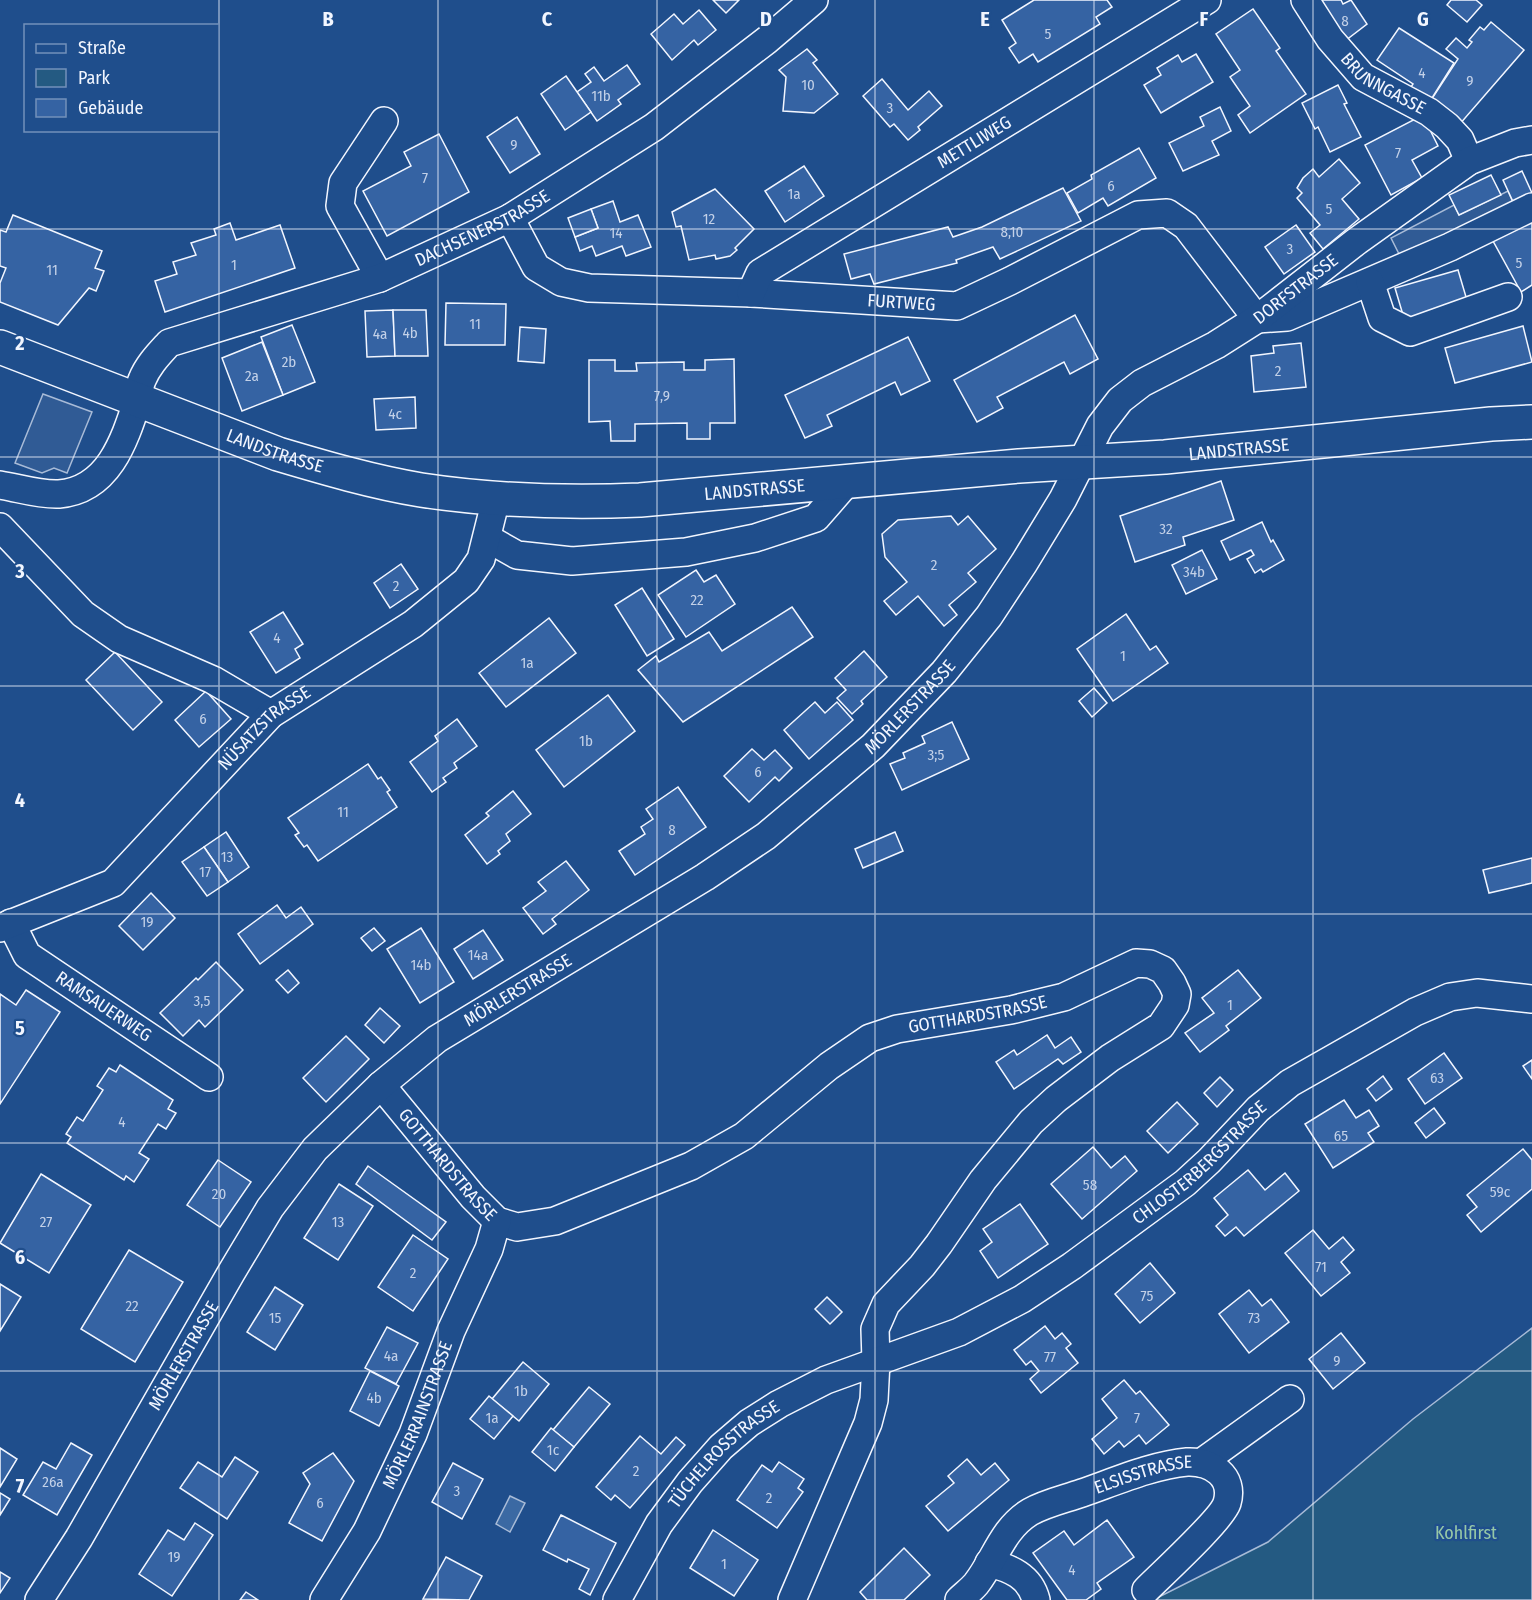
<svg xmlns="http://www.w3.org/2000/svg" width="1532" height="1600" font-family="'Fira Sans Condensed',sans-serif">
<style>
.green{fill:#245a82;stroke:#a8bbd7;stroke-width:1.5}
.parking{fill:#305b95;stroke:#a8bbd7;stroke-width:1.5}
.water{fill:#3b69a3;stroke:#a8bbd7;stroke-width:1.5}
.building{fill:#3563a3;stroke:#f2f6ff;stroke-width:1.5}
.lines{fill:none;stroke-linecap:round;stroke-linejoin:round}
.minor-casing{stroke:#f2f6ff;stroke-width:30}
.major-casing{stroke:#f2f6ff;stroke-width:36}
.minor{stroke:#1f4e8c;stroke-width:27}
.major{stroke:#1f4e8c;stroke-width:33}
.grid{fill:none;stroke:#f2f6ff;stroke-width:1.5;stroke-opacity:0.55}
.labels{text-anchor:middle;stroke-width:4.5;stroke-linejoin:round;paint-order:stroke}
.number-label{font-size:15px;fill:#c3d1e8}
.street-label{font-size:18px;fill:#f2f6ff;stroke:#1f4e8c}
.park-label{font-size:18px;fill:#97c8a6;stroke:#1f4e8c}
.grid-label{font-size:20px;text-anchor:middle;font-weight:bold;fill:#f2f6ff;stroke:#1f4e8c;stroke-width:4.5;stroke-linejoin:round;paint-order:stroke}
</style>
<rect width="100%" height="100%" fill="#1f4e8c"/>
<path class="green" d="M1532,1328V1600H1153L1268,1542L1413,1419Z"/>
<g class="parking">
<path d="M1508,191L1518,214L1405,266L1391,238L1454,205L1459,215Z"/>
<path d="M43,394L92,412L67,473L54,468L42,473L15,463Z"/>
</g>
<path class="water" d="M510,1496L525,1503L510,1532L496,1524Z"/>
<g class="building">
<path d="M713,0H739L726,13Z"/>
<path d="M1034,0H1107L1112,7L1096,17L1100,24L1038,62L1033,54L1019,63L1009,48L1016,43L1002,20Z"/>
<path d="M1314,0H1341L1343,4L1351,0L1367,24L1341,44Z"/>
<path d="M1451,0H1476L1482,5L1467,22L1447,5Z"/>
<path d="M1253,9L1280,48L1276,51L1306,94L1250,133L1238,115L1250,106L1230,77L1240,70L1216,34Z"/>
<path d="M699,10L716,30L698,45L694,40L672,60L651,34L674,14L683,24Z"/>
<path d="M1491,22L1524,50L1459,125L1431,100L1458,59L1446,49L1456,38L1467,48L1472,42L1469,40L1480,27L1484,30Z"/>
<path d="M1399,28L1454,63L1427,106L1407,93L1413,84L1377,60Z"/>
<path d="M807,49L817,60L813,63L838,94L814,113L783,111L786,77L779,70Z"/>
<path d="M1196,54L1213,82L1161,113L1144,85L1161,75L1157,68L1178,55L1182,62Z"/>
<path d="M627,65L640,84L618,100L621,104L597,121L577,92L591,82L585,74L594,67L604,81Z"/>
<path d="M566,76L591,112L565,130L541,94Z"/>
<path d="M882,79L908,110L929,91L942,106L918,127L920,130L908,140L894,124L890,127L863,96Z"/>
<path d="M1338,85L1347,103L1344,104L1361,137L1330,152L1318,127L1315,129L1302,103Z"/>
<path d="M1220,107L1231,131L1212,141L1219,155L1183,171L1169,143L1204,126L1200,117Z"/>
<path d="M517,117L540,154L510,173L487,137Z"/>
<path d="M1419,117L1425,120L1438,146L1412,160L1422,178L1391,195L1365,145Z"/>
<path d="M439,134L469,192L387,236L363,191L411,166L404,152Z"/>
<path d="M1139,148L1156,178L1108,206L1103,198L1078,213L1067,193L1092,179L1091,175Z"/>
<path d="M1339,159L1360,183L1342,199L1359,219L1323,249L1310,233L1320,225L1297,198L1302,193L1297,188L1303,178L1313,169L1319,177Z"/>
<path d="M804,166L824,196L785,222L765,191Z"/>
<path d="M1522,171L1532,193V198L1515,206L1503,180Z"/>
<path d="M1491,175L1501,195L1459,215L1449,195Z"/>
<path d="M1063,188L1081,221L1000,259L993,247L956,260L957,263L874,284L870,274L851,279L844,254L948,227L953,237L982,227Z"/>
<path d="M715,189L754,229L735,248L737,250L730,256L716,259L715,255L689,260L681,226L676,227L672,212Z"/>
<path d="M613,201L620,222L638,215L651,247L626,256L622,246L596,256L592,246L580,251L575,237L598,228L591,209Z"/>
<path d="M591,209L598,228L575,237L568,218Z"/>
<path d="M13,215L102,251L95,268L104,271L96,291L89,288L58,325L0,302V283L6,268L0,266V230L6,232Z"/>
<path d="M1532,220V285L1521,292L1493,241Z"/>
<path d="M230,223L236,240L280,225L295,268L165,312L155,281L177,274L173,262L196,255L191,243L216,235L214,229Z"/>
<path d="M1296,225L1315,252L1284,274L1265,247Z"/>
<path d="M1458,270L1469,307L1406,325L1395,288Z"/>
<path d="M446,303L506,304L505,345H445Z"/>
<path d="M393,310L395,356L367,357L365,311Z"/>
<path d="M393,310H426L428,356H395Z"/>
<path d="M1075,315L1098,359L1070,374L1064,362L997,397L1003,408L977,422L954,380Z"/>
<path d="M292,325L315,382L283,395L261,337Z"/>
<path d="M1523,326L1532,362L1455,383L1445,348Z"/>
<path d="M520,327L546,329L544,363L518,361Z"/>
<path d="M908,337L930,381L901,395L895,382L827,415L832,426L805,438L785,395Z"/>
<path d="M262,342L283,395L242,411L222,358Z"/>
<path d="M1301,343L1306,387L1254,392L1251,356L1274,353L1273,346Z"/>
<path d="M734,359L735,423H710V439H687V423L635,424V441H611L610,421L589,422V360H615V371H637L636,363L684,362V370H705V360Z"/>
<path d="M415,397L416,428L376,430L374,399Z"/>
<path d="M1221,481L1234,520L1183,537L1185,545L1135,562L1120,516Z"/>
<path d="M951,516L958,525L968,516L996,549L968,573L976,582L949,605L957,615L944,626L918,596L896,615L884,601L907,582L885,557L882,534L898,520Z"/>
<path d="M1262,522L1271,542L1273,540L1284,560L1263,572L1261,569L1255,573L1247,559L1254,555L1251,550L1230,560L1221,541Z"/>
<path d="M1202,550L1217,579L1186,594L1172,565Z"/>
<path d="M401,564L418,589L390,608L374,583Z"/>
<path d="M696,570L704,582L716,575L735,604L686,637L658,595Z"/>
<path d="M642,588L674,639L647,656L615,605Z"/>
<path d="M792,607L813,637L683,722L638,670L656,656L659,662L709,632L722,651Z"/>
<path d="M283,612L303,644L295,649L300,658L276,673L250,632Z"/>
<path d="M1126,614L1150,650L1156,646L1168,663L1113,701L1077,649Z"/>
<path d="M549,618L576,653L506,707L479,673Z"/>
<path d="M864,651L887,677L861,701L863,704L852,714L837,698L846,690L835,678Z"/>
<path d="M115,652L162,702L133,730L86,680Z"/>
<path d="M1094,688L1107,703L1092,717L1079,701Z"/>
<path d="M206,691L231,719L199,747L175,720Z"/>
<path d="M608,695L635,731L564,787L536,750Z"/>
<path d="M815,702L825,713L837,702L853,720L809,759L784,730Z"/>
<path d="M457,719L477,746L454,763L457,768L443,778L446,782L432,792L410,762L438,741L435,736Z"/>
<path d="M952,722L969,759L902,790L890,764L905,758L903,753L925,743L922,736Z"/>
<path d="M752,749L764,760L775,750L792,768L779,781L775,777L749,802L724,776Z"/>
<path d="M368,764L378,779L381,777L390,790L387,792L397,807L318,861L307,845L304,847L295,835L299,833L288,818Z"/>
<path d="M678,787L706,827L635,875L619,851L645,834L641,827L653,819L646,809Z"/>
<path d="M513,791L531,814L506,834L510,841L498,851L500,854L487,864L465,835L489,816L486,813Z"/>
<path d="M226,832L249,867L228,882L204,847Z"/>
<path d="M895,832L903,851L863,868L855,849Z"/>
<path d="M204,847L228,882L207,896L182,862Z"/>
<path d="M1532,858V883L1489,893L1483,870Z"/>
<path d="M566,861L589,890L552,919L556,924L543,934L523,908L546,891L538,882Z"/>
<path d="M151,893L175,918L143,950L119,926Z"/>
<path d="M277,905L286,918L301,907L313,924L260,964L238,934Z"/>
<path d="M374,928L385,941L372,951L361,938Z"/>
<path d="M421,928L454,982L420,1003L387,949Z"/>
<path d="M483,930L503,960L473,979L454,949Z"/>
<path d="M216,962L243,990L205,1027L199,1020L183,1036L160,1013L196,978L198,980Z"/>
<path d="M288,970L299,983L288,993L276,980Z"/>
<path d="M1238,970L1261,998L1226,1026L1229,1030L1200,1052L1185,1033L1214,1013L1202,998Z"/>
<path d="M26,990L60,1012L0,1104V994L16,1005Z"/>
<path d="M380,1008L400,1026L384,1043L365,1025Z"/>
<path d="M1047,1035L1055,1048L1071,1037L1081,1052L1063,1064L1058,1059L1014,1089L996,1062L1014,1050L1017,1055Z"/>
<path d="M346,1036L369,1059L326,1102L303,1078Z"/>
<path d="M1444,1053L1462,1078L1425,1104L1408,1079Z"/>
<path d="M1532,1060V1079L1523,1066Z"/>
<path d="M120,1065L173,1100L168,1109L176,1113L166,1129L158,1124L139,1153L149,1159L134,1182L126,1176L124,1180L67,1143L71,1137L66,1134L77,1117L83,1121L103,1090L97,1086L109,1068L116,1072Z"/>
<path d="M1383,1076L1392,1089L1376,1101L1367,1089Z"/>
<path d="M1220,1077L1233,1090L1217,1107L1204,1093Z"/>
<path d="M1344,1100L1356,1118L1369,1110L1379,1126L1368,1133L1374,1142L1333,1168L1305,1124Z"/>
<path d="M1177,1102L1198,1124L1168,1153L1147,1131Z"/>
<path d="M1434,1108L1445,1123L1426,1138L1415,1123Z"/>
<path d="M1093,1147L1111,1168L1125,1156L1137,1171L1082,1219L1051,1184Z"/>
<path d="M1523,1149L1532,1160V1189L1481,1232L1467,1215L1477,1207L1467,1195Z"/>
<path d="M218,1160L251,1182L220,1227L187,1205Z"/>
<path d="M368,1166L446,1222L432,1240L356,1184Z"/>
<path d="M1248,1170L1265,1190L1285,1173L1299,1191L1244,1236L1236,1227L1225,1236L1216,1226L1228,1215L1214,1198Z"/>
<path d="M41,1174L91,1205L49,1273L0,1243Z"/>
<path d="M339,1184L373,1206L338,1260L304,1238Z"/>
<path d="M1020,1204L1048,1244L998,1278L980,1251L992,1242L983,1229Z"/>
<path d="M1313,1230L1329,1249L1343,1237L1354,1250L1341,1262L1350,1273L1321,1296L1285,1253Z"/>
<path d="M413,1235L448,1259L413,1311L378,1287Z"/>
<path d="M129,1250L183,1282L135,1362L81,1329Z"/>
<path d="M1150,1263L1175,1293L1140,1323L1115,1294Z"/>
<path d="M0,1284L21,1297L0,1331Z"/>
<path d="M275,1287L303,1305L275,1350L247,1332Z"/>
<path d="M1249,1290L1262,1306L1271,1299L1289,1322L1249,1353L1219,1314Z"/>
<path d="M827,1297L842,1312L830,1324L815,1309Z"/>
<path d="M1045,1326L1055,1339L1062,1333L1071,1344L1066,1348L1078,1363L1041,1393L1030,1379L1039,1371L1031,1361L1026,1365L1014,1350Z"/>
<path d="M387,1327L418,1343L396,1384L365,1368Z"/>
<path d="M1341,1333L1365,1363L1333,1389L1309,1359Z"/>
<path d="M523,1362L549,1384L519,1421L492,1399Z"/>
<path d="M370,1371L399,1386L379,1426L350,1411Z"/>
<path d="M1124,1380L1136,1394L1140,1391L1169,1425L1146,1444L1139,1435L1124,1447L1119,1441L1104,1454L1092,1439L1117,1418L1102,1399Z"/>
<path d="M589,1387L610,1404L574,1447L553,1430Z"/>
<path d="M489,1396L513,1416L494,1439L470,1419Z"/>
<path d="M551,1428L574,1447L555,1471L532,1452Z"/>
<path d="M640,1436L661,1454L676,1437L685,1445L630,1508L615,1495L611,1500L596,1487Z"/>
<path d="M71,1443L92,1455L57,1515L23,1495L43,1462L56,1469Z"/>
<path d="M0,1448L17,1459L0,1487Z"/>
<path d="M333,1453L354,1481L322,1541L289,1523L310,1484L303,1473Z"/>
<path d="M235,1457L258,1472L227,1519L180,1488L198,1462L222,1477Z"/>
<path d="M967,1459L981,1475L995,1463L1009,1480L948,1531L926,1506L954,1483L948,1476Z"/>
<path d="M779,1462L804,1479L798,1488L803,1492L777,1528L737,1500L762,1465L772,1472Z"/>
<path d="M453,1463L483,1479L462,1519L432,1502Z"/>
<path d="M0,1493L10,1499L0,1515Z"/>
<path d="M561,1515L616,1543L590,1595L579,1589L589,1569L568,1559L567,1562L543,1550Z"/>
<path d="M1107,1520L1134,1557L1097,1583L1101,1589L1086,1600H1067L1033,1553L1064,1531L1074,1545Z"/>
<path d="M195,1523L213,1535L172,1596L139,1574L168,1530L184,1540Z"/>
<path d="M713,1530L758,1560L734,1596L690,1568Z"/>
<path d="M904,1548L930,1575L904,1600H867L860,1592Z"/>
<path d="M446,1557L482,1576L469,1600L423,1599Z"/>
<path d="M0,1572L10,1578L0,1593Z"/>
<path d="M246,1592L258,1600H240Z"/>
</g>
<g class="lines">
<g class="minor-casing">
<g id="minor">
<path id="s1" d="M1305,0L1330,39L1363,77L1429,112L1447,126L1460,140L1469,161"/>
<path id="s2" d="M510,218L536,267L561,282L589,288L751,293L957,306L1010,281L1138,215L1167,213L1186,226L1257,319L1287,317L1450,247L1532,207"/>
<path d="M380,278L340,206L343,183L384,121"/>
<path d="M1370,282L1382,318L1410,332L1508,297"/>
<path id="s3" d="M751,293L760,273L1207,0"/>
<path id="s4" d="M0,485C19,488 39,495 59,494C108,490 124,442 137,402C139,395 139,387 142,380C148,365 159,354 169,343L380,278L510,218L654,127L767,40L814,0"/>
<path d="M0,527L83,614L119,639L213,680L271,714"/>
<path d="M487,538L517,555L572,561L686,552L755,538L816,518L849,480"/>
<path id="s5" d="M11,923L27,955L209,1077"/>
<path id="s6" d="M0,928L113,883L271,714L413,624L466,581L481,559L496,499"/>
<path id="s7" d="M381,1085L473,1197L497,1221L517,1227L555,1221L691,1166L744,1136L829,1066L870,1038L897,1029L1011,1010L1064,997L1136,963L1150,964L1163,970L1172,983L1177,994L1175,1005L1161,1026L1110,1058L1056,1099L1031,1122L983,1180L939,1244L922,1266L886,1304L875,1329L876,1361L874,1400L868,1423L792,1600"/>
<path d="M1201,1463L1290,1399"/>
<path d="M989,1563C1010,1568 1030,1576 1036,1600"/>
<path id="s8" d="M39,1600L79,1538L231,1273L270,1208L315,1149L381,1085L437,1039L705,877L766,836L873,746L944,672L989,616L1024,563L1063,499L1100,426L1120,400L1142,383L1216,345L1257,319L1357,241L1469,161L1515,143L1532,140"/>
<path id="s9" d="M324,1600L367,1531L413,1434L451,1331L489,1249L497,1221"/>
<path id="s10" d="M617,1600L659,1524L690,1482L721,1447L749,1423L779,1404L826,1380L959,1332L1022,1299L1072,1266L1185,1183L1209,1161L1258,1109L1290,1083L1415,1012L1450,997L1477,993L1532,999"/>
<path id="s11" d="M959,1600C964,1595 971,1590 976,1584C995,1560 1002,1529 1030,1512C1046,1503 1065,1499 1082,1493C1114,1482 1153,1465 1187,1462C1211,1461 1235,1476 1227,1503C1222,1519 1162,1574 1146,1590"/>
</g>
</g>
<g class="major-casing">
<g id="major">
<path id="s12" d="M0,347L278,454C325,468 373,482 421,490C494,501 566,503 640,500L1019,466L1165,457L1491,424L1532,422"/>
</g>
</g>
<use href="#minor" class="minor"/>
<use href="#major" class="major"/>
</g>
<path class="grid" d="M219,0V1600M438,0V1600M657,0V1600M875,0V1600M1094,0V1600M1313,0V1600M0,229H1532M0,457H1532M0,686H1532M0,914H1532M0,1143H1532M0,1371H1532"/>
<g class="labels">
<g class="number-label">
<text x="1345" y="26">8</text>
<text x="1048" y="39">5</text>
<text x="1422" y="78">4</text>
<text x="1470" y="86">9</text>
<text x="808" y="90">10</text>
<text x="601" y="101">11b</text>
<text x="890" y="113">3</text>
<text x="514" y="150">9</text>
<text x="1398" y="158">7</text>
<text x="425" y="183">7</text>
<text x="1111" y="191">6</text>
<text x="794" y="199">1a</text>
<text x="1329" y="214">5</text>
<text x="709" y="224">12</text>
<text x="1012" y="237">8,10</text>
<text x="616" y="238">14</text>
<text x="1290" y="254">3</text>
<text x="1519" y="268">5</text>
<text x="234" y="270">1</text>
<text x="52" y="275">11</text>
<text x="475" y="329">11</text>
<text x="410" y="338">4b</text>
<text x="380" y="339">4a</text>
<text x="289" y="367">2b</text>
<text x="1278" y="376">2</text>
<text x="252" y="381">2a</text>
<text x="662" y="401">7,9</text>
<text x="395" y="419">4c</text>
<text x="1166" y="534">32</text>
<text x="934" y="570">2</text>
<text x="1194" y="577">34b</text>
<text x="396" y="591">2</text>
<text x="697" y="605">22</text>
<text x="277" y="643">4</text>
<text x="1123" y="661">1</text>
<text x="527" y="668">1a</text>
<text x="203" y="724">6</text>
<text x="586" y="746">1b</text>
<text x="936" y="760">3;5</text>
<text x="758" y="777">6</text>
<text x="343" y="817">11</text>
<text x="672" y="835">8</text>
<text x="227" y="862">13</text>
<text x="205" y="877">17</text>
<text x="147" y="927">19</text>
<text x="478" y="960">14a</text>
<text x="421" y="970">14b</text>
<text x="202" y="1006">3,5</text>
<text x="1230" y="1010">1</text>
<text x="1437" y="1083">63</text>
<text x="122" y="1127">4</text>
<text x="1341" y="1141">65</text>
<text x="1090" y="1190">58</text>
<text x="1500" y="1197">59c</text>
<text x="219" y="1199">20</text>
<text x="46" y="1227">27</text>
<text x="338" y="1227">13</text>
<text x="1321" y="1272">71</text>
<text x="413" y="1278">2</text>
<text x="1147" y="1301">75</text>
<text x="132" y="1311">22</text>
<text x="275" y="1323">15</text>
<text x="1254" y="1323">73</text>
<text x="391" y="1361">4a</text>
<text x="1050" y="1362">77</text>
<text x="1337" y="1366">9</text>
<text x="521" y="1396">1b</text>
<text x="374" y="1403">4b</text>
<text x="492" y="1423">1a</text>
<text x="1137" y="1423">7</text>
<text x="553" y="1455">1c</text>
<text x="636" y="1476">2</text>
<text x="53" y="1487">26a</text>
<text x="457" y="1496">3</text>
<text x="769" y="1503">2</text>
<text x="320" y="1508">6</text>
<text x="174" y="1562">19</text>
<text x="724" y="1569">1</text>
<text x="1072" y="1575">4</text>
</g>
<g class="street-label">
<text dy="6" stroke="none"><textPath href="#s1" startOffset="117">BRUNNGASSE</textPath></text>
<text dy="6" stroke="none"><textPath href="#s3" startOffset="273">METTLIWEG</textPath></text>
<text dy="6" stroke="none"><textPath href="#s4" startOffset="592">DACHSENERSTRASSE</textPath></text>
<text dy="6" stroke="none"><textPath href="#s8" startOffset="1856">DORFSTRASSE</textPath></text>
<text dy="6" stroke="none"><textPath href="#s2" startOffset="426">FURTWEG</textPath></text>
<text dy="6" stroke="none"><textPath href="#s12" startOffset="294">LANDSTRASSE</textPath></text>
<text dy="6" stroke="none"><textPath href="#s12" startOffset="1266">LANDSTRASSE</textPath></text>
<text dy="6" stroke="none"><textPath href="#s12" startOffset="780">LANDSTRASSE</textPath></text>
<text dy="6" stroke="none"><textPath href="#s8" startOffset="1274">MÖRLERSTRASSE</textPath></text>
<text dy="6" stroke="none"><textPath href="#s6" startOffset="339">NÜSATZSTRASSE</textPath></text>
<text dy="6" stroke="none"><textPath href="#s8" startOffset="788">MÖRLERSTRASSE</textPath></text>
<text dy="6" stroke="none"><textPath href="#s5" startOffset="128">RAMSAUERWEG</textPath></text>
<text dy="6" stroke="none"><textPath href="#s7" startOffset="716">GOTTHARDSTRASSE</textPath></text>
<text dy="6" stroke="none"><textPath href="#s10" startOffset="748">CHLOSTERBERGSTRASSE</textPath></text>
<text dy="6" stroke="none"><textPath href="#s7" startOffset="104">GOTTHARDSTRASSE</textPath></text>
<text dy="6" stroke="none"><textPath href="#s8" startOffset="284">MÖRLERSTRASSE</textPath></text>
<text dy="6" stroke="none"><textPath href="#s9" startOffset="208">MÖRLERRAINSTRASSE</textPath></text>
<text dy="6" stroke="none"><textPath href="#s10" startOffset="183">TÜCHELROSSTRASSE</textPath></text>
<text dy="6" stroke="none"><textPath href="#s11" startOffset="234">ELSISSTRASSE</textPath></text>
</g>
<g class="park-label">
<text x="1466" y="1539">Kohlfirst</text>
</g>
</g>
<g class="grid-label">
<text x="328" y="26">B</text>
<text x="547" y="26">C</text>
<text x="766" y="26">D</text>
<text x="985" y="26">E</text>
<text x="1204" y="26">F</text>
<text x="1423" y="26">G</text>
<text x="20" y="350">2</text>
<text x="20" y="578">3</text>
<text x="20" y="807">4</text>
<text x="20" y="1035">5</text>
<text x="20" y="1264">6</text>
<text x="20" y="1493">7</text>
</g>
<rect x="24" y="24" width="195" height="108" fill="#1f4e8c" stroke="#7391ba" stroke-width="1.5"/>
<rect x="36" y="44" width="30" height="9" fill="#1f4e8c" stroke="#7391ba" stroke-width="1.5"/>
<text x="78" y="54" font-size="18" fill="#f2f6ff">Straße</text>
<rect x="36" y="69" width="30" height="18" fill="#245a82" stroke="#7391ba" stroke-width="1.5"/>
<text x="78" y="84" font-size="18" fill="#f2f6ff">Park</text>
<rect x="36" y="99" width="30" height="18" fill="#3563a3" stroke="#7391ba" stroke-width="1.5"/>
<text x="78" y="114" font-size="18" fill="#f2f6ff">Gebäude</text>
</svg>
